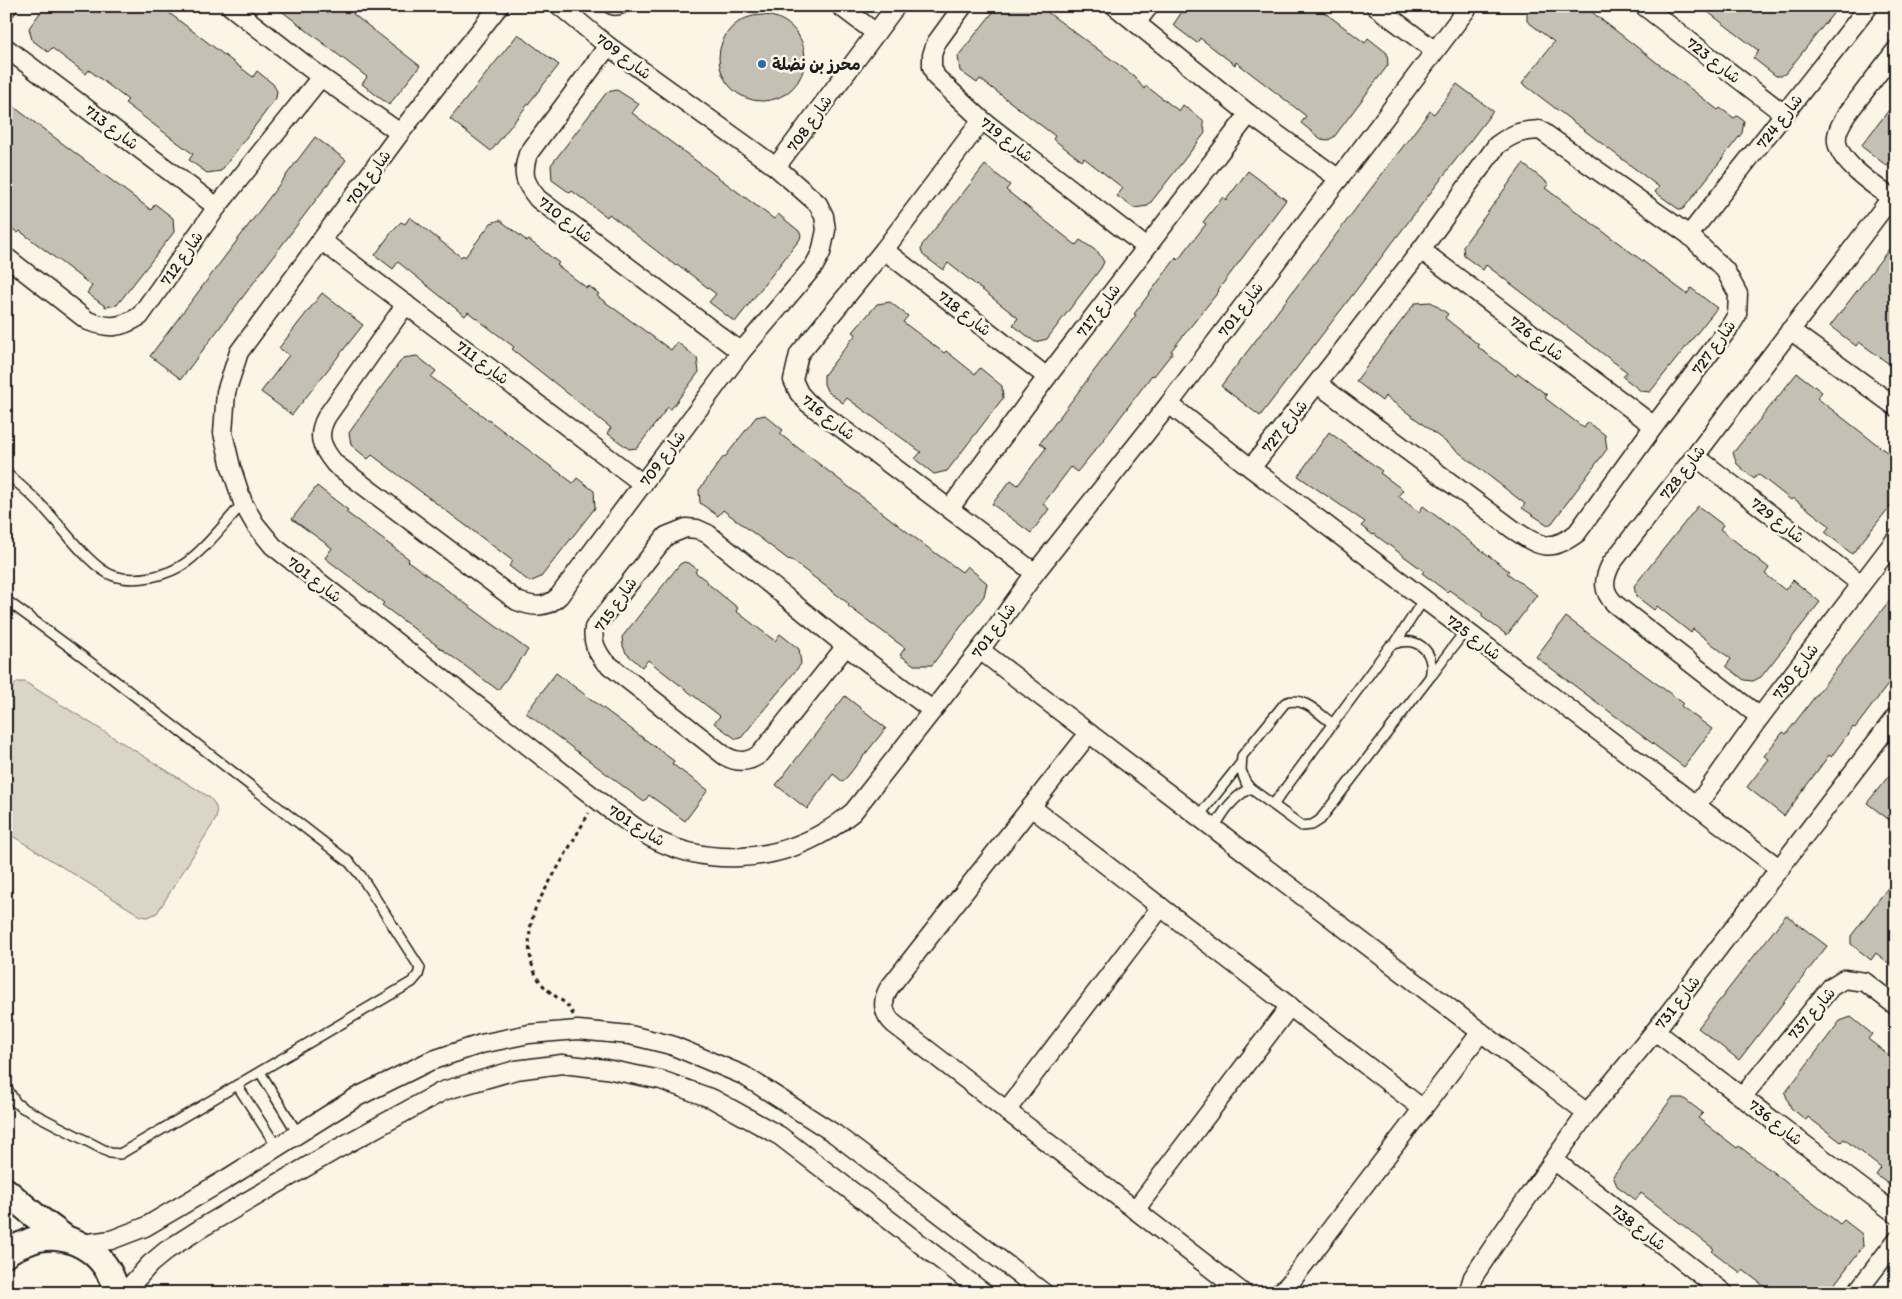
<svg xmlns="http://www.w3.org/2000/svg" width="1902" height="1299" font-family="Itim,'Playpen Sans Arabic',sans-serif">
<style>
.green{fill:#dbd5c8;stroke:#7c7872}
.building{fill:#c4c0b3;stroke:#1c1c1c}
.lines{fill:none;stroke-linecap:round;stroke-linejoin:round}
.lane-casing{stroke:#1c1c1c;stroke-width:12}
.street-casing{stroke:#1c1c1c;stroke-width:21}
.secondary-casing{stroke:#1c1c1c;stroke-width:29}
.path{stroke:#1c1c1c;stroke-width:3;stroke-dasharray:4 4;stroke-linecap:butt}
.lane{stroke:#fcf5e5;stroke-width:9}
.street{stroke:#fcf5e5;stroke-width:18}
.secondary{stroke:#fcf5e5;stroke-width:25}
.poi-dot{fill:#1f6fb2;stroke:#fcf5e5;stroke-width:2}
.labels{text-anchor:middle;stroke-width:5;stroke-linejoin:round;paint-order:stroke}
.street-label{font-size:16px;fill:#1c1c1c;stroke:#fcf5e5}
.poi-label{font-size:16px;font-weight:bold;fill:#1c1c1c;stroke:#fcf5e5;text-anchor:start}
</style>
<rect width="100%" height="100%" fill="#fcf5e5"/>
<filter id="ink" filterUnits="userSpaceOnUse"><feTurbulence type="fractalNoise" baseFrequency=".02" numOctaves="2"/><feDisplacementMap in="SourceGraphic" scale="10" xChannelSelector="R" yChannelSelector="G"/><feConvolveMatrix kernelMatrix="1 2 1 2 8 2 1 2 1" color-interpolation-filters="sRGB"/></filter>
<g filter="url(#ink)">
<path class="green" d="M17,682H25L209,797C216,804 218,809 216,819L157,913L148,917L141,916L6,832V694Z"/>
<g class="building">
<path d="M45,6H160L253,77L257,71L273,84L277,91L276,98L221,171L207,173L189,160L193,154L125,103L128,100L89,70L86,74L52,48L48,52L32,40L29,28Z"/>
<path d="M275,6H358L353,14L420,66L389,105L362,84L367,77Z"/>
<path d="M998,6H1039L1134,76L1144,89L1146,86L1179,111L1183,105L1203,120L1205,133L1148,206L1134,208L1117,196L1123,188L1084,158L1082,161L1053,139L1055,136L980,79L977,83L960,71L958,56Z"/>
<path d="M1186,6H1316L1365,43L1368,38L1387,53L1388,65L1334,137L1328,140L1321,139L1301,123L1306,116L1266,85L1236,62L1235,65L1200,38L1197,43L1173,25Z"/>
<path d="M1533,6H1584L1718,110L1720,108L1734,118L1737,116L1744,121L1742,133L1684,208L1681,210L1677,208L1655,192L1659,187L1522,83L1554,42L1527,21V14Z"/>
<path d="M1700,6H1839L1786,73L1781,76H1776L1753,58L1759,51Z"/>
<circle cx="762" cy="58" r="43"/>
<path d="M518,34L559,65L491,151L450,119Z"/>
<path d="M1457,84L1493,111L1260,416L1221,386L1430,111L1434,114Z"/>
<path d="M617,90L639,104L632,113L774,219L778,214L799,231L801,235L800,239L735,322L709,302L716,294L677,264L676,266L609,214L607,217L572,191L570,193L552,180L551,165L607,92Z"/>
<path d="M6,101L151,210L155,204L173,218L174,232L117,305L106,307L87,293L92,286L20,231L18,233L6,224Z"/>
<path d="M1896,101V166L1891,162L1887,166L1861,146Z"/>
<path d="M315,137L346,160L181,379L150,356Z"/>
<path d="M1523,164L1549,184L1545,188L1652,268L1687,294L1691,288L1717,308L1650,392L1641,391L1623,377L1627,372L1486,265L1483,270L1464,256L1463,246Z"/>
<path d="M985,165L1010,185L1006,190L1076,245L1080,240L1098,252L1104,262L1101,268L1047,339L1035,342L1013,325L1018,318L948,263L943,270L923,255L921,250L922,245Z"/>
<path d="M1248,171L1286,200L1218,290L1219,291L1171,351L1173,352L1154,376L1152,375L1101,443L1077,472L1071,467L1043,504L1049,509L1031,533L992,504L1011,480L1018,485L1046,448L1040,443L1136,315L1134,314L1176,258L1178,260L1206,224L1203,222L1223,197L1226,200Z"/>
<path d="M410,217L461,257L463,255L465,257L491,223L500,220L527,241L529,240L559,263L557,265L587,288L589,286L599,294L597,296L671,350L677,342L697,358L699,372L671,409L668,407L637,448L629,449L607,433L611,428L512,349L514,347L468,312L465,316L398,262L393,269L375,255L394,229L401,222L405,224Z"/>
<path d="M1896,240V369L1859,342L1856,346L1830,326Z"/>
<path d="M322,293L363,325L292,415L261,392L289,355L279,348Z"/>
<path d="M890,302L908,316L903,322L944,353L946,351L975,374L980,368L1002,386L1003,398L947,471L934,474L915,459L921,452L847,398L843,403L827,391L824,384V375L856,334L853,332L877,304Z"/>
<path d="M1431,302L1448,314L1445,318L1479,345L1478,347L1516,376L1518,373L1547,395L1545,398L1584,428L1588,422L1605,435L1607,449L1552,523L1548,525L1522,508L1525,504L1420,422L1385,396L1382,401L1356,381L1415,303Z"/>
<path d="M417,356L436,371L431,377L471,407L573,483L577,478L594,491L595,508L541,577L530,582L509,566L513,561L372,455L368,459L351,445L349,433L377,393L403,358Z"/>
<path d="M1797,373L1822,392L1817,398L1888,453L1896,443V499L1852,554L1825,532L1830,526L1793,498L1791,500L1758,474L1754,479L1737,464L1733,453Z"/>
<path d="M765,415L783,430L780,434L927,547L962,572L967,566L987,583L984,596L932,665H914L900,655L905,648L848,606L849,604L790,559L789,560L723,510L718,516L700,503L699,490L724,456L725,457L756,417Z"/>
<path d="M1329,432L1382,471L1380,473L1403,490L1398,496L1419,512L1423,506L1509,571L1507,573L1537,595L1507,635L1481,616L1483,614L1449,590L1447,592L1422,573L1424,571L1374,534L1373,535L1361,526L1365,522L1298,476Z"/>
<path d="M317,486L348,510L346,512L409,559L408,561L528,650L498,690L413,628L382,605L384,603L325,558L332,548L292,519Z"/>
<path d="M1698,506L1723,525L1720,529L1769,568L1765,574L1785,590L1793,580L1820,602L1761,677L1753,681L1744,680L1726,666L1731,659L1693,629L1691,633L1657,606L1654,610L1636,596L1634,586Z"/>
<path d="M684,562L689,563L697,569L695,572L708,582L707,583L738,608L736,611L775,641L780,634L799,649L801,664L741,738L736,739L714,723L720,716L681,686L648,660L642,667L626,653L623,646L622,637L680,564Z"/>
<path d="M1896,592V674L1855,728L1853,727L1831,757L1829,755L1784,816L1747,787L1769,759L1764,756L1783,732L1786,734Z"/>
<path d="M1566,617L1683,703L1681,706L1712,729L1684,767L1536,657Z"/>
<path d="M556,673L674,761L672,764L708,790L685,821L649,795L644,802L526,713Z"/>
<path d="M845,696L886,728L843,782L833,774L807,809L776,785Z"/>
<path d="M1896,767V825L1867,803Z"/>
<path d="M1896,877V969L1876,953L1871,960L1851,944V936Z"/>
<path d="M1786,915L1827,946L1739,1060L1698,1028Z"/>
<path d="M1851,1017L1872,1034L1868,1039L1896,1061V1190L1876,1175L1881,1168L1844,1139L1841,1142L1808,1117L1806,1120L1791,1108L1785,1093L1840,1021Z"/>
<path d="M1672,1098H1683L1703,1113L1698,1118L1737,1148L1739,1146L1840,1224L1844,1220L1862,1234L1863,1246L1828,1293H1773L1743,1270L1741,1273L1712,1251L1714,1249L1641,1193L1636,1200L1617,1186L1613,1176Z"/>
</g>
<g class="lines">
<g class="lane-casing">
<g id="lane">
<path d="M606,6C612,12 620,11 627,6"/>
<path d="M6,473C19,484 32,495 43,507C61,525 90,568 114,576C136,583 168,576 187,562C208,546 225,523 243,503"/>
<path d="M6,600L109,676L349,862L361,876L420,968L418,975L412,982L120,1154L110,1153L23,1108L16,1103L6,1087"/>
<path d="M1396,642L1424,599"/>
<path d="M1432,675L1465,631"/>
<path d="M1273,805L1390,646C1414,633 1437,650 1430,677L1320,820L1312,825L1302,826L1250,788L1246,783L1241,770L1242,756L1285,703C1303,695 1319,714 1333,724"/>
<path d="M1198,817L1241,763"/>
<path d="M1214,829C1223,811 1233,798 1250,788"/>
<path d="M260,1072L298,1134"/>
<path d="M237,1085L277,1147"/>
</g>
</g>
<g class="street-casing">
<g id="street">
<path d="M230,6L321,77L400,133"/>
<path d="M499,6L400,133L239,352L226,392L223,433L231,467L243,503L255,524L273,546L609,809C623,818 636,829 650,837C706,867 774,863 828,830C837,825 845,818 853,812L980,650L1035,573L1169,404L1469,6"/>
<path d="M840,6L876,33"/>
<path d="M963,6L936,43L932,55V67L936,77L982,120L1146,247"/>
<path d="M1115,6L1249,114L1339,179"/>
<path d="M1375,6L1435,51"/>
<path d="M1644,6L1784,114"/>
<path d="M6,9L8,6"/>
<path d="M1136,23L1149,6"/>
<path d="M608,46L528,154C521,175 525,183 538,199L741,352"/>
<path d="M6,48L217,207"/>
<path d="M1896,50L1847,114C1843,121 1838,127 1837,136C1833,160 1878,188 1896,201"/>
<path d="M982,120L884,250L799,354L793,380L799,393L808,403L1035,573"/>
<path d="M776,167L896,6"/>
<path d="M1689,235L1869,6"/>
<path d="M322,241L643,484"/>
<path d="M884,250L1047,377"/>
<path d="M1421,250L1654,426"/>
<path d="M6,257L88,321C110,329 120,328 140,316L217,207L321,77"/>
<path d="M406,304L327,416C316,435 321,447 335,464L517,601C533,607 546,609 559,596L741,352L814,266L821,253L826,230L824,216L818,204L776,167L608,46L560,6"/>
<path d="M1790,330L1896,407"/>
<path d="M1169,404L1251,468L1780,869"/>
<path d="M1695,456L1861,584"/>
<path d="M1251,468L1421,250L1497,145C1514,133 1520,131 1540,130L1689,235L1725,270L1738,294L1737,315L1729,328L1654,426L1577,533C1550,553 1540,547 1514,530L1318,384"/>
<path d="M950,508L1047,377L1249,114"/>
<path d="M846,646L761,753C749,763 738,763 725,756L604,661C596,650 592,642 594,628L666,536L686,528L697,529L708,534L846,646L932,710"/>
<path d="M980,650L1587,1113"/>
<path d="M1760,717L1615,604C1602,591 1603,580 1611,564L1695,456L1891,198"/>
<path d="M1089,733L889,988C881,1001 883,1014 894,1024L1243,1293"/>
<path d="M1697,805L1760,717L1896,539"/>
<path d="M1031,807L1423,1109"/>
<path d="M1655,1031L1896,1214"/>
<path d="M1743,1096L1831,987L1844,979L1865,982L1896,1006"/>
<path d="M1006,1111L1161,907"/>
<path d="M1555,1161L1724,1293"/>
<path d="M1135,1210L1290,1006"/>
<path d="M82,1244L111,1240L145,1227L228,1178L355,1098L430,1061L481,1044L529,1034L578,1030L630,1035L671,1045L743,1075L835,1134L1044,1293"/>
<path d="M124,1293L150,1264L167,1250L203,1227L339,1148L443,1091L516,1070L562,1064L606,1069L661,1080L713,1099L780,1136L984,1293"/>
<path d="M1280,1293L1289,1284L1481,1032"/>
<path d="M1468,1293L1473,1277L1499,1238L1587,1113L1655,1031L1896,716"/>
<path d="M1856,1293L1896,1241"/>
</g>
</g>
<g class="secondary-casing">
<g id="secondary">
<path d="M6,1191L34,1215L65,1238"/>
<path d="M6,1254C11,1248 19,1246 26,1243C64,1225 110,1252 116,1293"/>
</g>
</g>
<path class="path" d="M573,1015C568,1002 559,1000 549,991C524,971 526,931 537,904L589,813"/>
<use href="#lane" class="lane"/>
<use href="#street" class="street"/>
<use href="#secondary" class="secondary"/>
</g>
</g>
<circle class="poi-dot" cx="762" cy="64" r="5"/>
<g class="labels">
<g class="street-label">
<text transform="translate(624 56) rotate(37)" y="6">شارع 709</text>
<text transform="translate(1714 60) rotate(38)" y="6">شارع 723</text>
<text transform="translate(1779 121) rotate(-52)" y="6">شارع 724</text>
<text transform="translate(809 123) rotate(-54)" y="6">شارع 708</text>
<text transform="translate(112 127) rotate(37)" y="6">شارع 713</text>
<text transform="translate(1007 139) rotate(38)" y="6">شارع 719</text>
<text transform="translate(368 177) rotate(-54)" y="6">شارع 701</text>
<text transform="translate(566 219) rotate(38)" y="6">شارع 710</text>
<text transform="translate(181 258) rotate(-55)" y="6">شارع 712</text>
<text transform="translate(1240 309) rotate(-53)" y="6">شارع 701</text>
<text transform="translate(1098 310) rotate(-53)" y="6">شارع 717</text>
<text transform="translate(965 313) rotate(38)" y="6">شارع 718</text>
<text transform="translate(1537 338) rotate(37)" y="6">شارع 726</text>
<text transform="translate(1713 347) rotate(-54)" y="6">شارع 727</text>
<text transform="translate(483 362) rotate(37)" y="6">شارع 711</text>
<text transform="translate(829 417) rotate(38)" y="6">شارع 716</text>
<text transform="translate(1284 426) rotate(-51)" y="6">شارع 727</text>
<text transform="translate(662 458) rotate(-53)" y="6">شارع 709</text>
<text transform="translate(1682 472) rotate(-52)" y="6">شارع 728</text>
<text transform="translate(1778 520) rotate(38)" y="6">شارع 729</text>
<text transform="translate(315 579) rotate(38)" y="6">شارع 701</text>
<text transform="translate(615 604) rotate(-55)" y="6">شارع 715</text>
<text transform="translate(993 630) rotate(-54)" y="6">شارع 701</text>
<text transform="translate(1474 637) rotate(37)" y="6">شارع 725</text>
<text transform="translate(1795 671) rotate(-53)" y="6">شارع 730</text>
<text transform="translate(637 825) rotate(32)" y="6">شارع 701</text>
<text transform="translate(1677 1002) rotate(-52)" y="6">شارع 731</text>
<text transform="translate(1811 1013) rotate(-49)" y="6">شارع 737</text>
<text transform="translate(1776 1122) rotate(38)" y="6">شارع 736</text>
<text transform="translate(1639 1227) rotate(38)" y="6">شارع 738</text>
</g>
<g class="poi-label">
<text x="772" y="70">محرز بن نضلة</text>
</g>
</g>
<rect width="1902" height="1299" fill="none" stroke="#fcf5e5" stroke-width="25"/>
<rect x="12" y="12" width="1877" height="1274" fill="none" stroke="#1c1c1c" stroke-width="2" filter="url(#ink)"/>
</svg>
